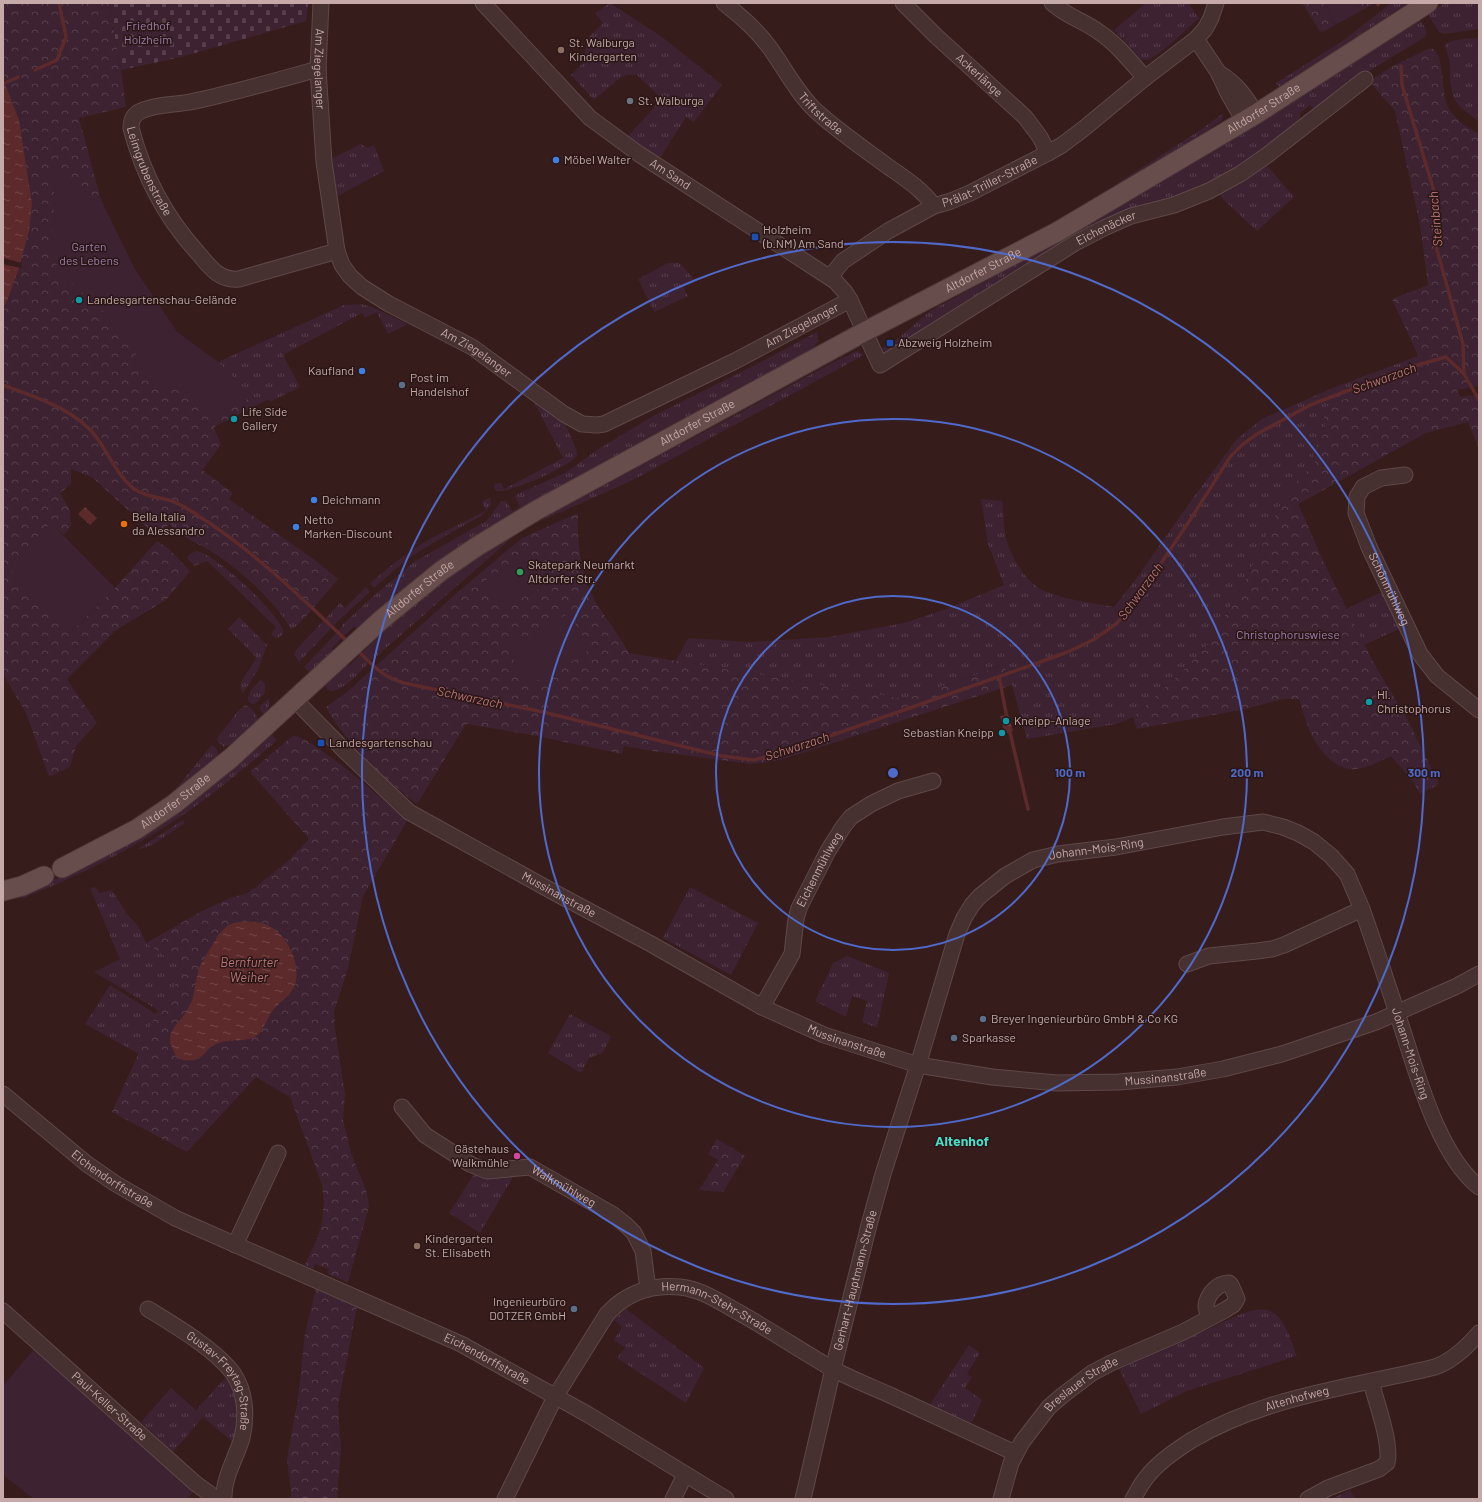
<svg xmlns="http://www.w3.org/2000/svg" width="1482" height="1502" font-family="Barlow,sans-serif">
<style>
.grass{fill:url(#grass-tufts)}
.forest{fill:url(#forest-crowns)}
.cemetery{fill:url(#cemetery-stones)}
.garden{fill:#3d2231}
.water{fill:url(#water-ripples)}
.pier{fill:#371c1c}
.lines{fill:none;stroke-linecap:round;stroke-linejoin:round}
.stream{stroke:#5c2a2b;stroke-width:3.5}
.minor-casing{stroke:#5f4848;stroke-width:17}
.major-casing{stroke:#4d3737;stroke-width:21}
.minor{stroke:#473030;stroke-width:15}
.major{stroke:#684d4d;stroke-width:19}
.ring{fill:none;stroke:#4f6aca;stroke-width:2}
.education-dot{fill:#8d6e63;stroke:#2b1616;stroke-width:1.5}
.worship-dot{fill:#6b7280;stroke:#2b1616;stroke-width:1.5}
.shop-dot{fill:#3f7fe0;stroke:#2b1616;stroke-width:1.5}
.transit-dot{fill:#1a4fb4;stroke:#2b1616;stroke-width:1.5}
.culture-dot{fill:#0f9aa8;stroke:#2b1616;stroke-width:1.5}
.service-dot{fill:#5c6f8a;stroke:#2b1616;stroke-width:1.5}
.food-dot{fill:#e8710a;stroke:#2b1616;stroke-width:1.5}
.leisure-dot{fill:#2e9e5b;stroke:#2b1616;stroke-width:1.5}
.hotel-dot{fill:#d1479c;stroke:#2b1616;stroke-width:1.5}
.labels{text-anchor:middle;stroke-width:3;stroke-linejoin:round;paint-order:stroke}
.park-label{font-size:12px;fill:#9d7fac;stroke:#2b1616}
.poi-label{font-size:12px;fill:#c5aaa9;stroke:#2b1616;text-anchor:start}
.street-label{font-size:12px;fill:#c5aaa9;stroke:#2b1616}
.water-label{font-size:13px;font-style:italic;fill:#b67576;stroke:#2b1616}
.quarter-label{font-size:14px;font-weight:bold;fill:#4bdec9;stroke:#2b1616}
.centre{fill:#4f6aca;stroke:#2b1616;stroke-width:2}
.ring-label{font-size:12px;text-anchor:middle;font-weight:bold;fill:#4f6aca;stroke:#2b1616;stroke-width:3;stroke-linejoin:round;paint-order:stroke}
</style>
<defs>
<pattern id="grass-tufts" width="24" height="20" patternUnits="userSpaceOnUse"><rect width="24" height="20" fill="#3d2231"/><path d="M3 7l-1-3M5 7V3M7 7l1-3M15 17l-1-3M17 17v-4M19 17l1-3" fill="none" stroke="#583f4c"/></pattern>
<pattern id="forest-crowns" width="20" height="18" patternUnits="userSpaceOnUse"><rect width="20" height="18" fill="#3d2231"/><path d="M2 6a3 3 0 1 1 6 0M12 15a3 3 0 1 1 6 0" fill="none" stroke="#583f4c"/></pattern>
<pattern id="cemetery-stones" width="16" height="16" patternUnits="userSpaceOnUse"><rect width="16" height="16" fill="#3d2231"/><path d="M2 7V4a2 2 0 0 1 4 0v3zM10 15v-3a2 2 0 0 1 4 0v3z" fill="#583f4c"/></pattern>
<pattern id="water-ripples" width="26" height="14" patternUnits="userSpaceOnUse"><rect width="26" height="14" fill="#5c2a2b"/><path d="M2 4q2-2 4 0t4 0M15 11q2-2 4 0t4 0" fill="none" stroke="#724647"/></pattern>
</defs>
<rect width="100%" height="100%" fill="#371c1c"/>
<g class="grass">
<path d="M610,3L662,37L722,85L694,122L686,117L660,158L627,137L662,99L637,75H627L620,78L594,100L571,75L583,63L588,38L603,23L595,13Z"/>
<path d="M1146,3H1188L1199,18C1185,30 1166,50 1150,59C1147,60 1144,60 1141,59L1114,30Z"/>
<path d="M1391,3L1406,4L1279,87L1276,83L1344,40Z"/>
<path d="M1445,3H1479V29L1444,34L1439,32L1437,29L1428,14Z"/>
<path d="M1420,20C1423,25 1429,31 1425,37L1364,74L1316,110L1310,105L1300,113V122C1277,140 1248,164 1223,177C1196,191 1168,200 1139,208L887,353H883L880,350L886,345L888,348L896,343L895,341L930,311L1015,265L1136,197L1209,153Z"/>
<path d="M1479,38V122L1459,106L1453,96L1450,80V63L1445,45C1453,38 1469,39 1479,38Z"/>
<path d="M1223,113L1222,120L1208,130L1114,188L1113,186L1202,129Z"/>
<path d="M361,144L367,148L374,145L384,171L338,196L331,159Z"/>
<path d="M1265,163L1294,197L1257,231L1223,199L1219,193Z"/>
<path d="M668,263H679L695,280L683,286L688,296L654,312L638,279Z"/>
<path d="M361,304L372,307L408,324L388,334L377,312L365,318L362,313L283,355L300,387L270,402L269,399L259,404L218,362L344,305Z"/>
<path d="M817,332L819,341L812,349L513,514L463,543L417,577L357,629L354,626L332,648L333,651L311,673L304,667L343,626L342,625L378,592L414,562L486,521L490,517L501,501H506L512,511L520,507L515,496L517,494L565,473L597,450L653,416L753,366Z"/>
<path d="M857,351L864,355L633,480L543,520L542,519L834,362Z"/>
<path d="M1418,356L1424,369L1292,486L1284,497L1247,578L1207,646L1187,667L1133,717L1117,724L1027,739L1012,685L1004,665L905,699L676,661L688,638L750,642L829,637L904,623L946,609L1004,585L988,544L981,499L1002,501C1004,514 1003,529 1007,541C1011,557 1026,582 1042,590C1064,600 1091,602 1114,607L1133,583L1193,498L1237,439L1262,419L1330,389Z"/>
<path d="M541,402C547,405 555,409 559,414C563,420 577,447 577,454C575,465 513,491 501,491C498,491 497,491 495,490L494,485L501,482L504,489L563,458L535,404Z"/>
<path d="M185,458L173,518L246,574L301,622L291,630C276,602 246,576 220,557C208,548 174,534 168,521Z"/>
<path d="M1361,469L1298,504L1324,563L1346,609L1386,590L1403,627L1364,645L1373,662L1407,719L1439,784L1274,535L1292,500Z"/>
<path d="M490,497L491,504L489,508L481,516L450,533L410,557L375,587H373L370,583L397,561L429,539L484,512L486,510L482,502Z"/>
<path d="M514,536L377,656L376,655C368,663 343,693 331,691C328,690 326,687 324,685L346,664L349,666L371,644L370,642L420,598L464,566Z"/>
<path d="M196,551C215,553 279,613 284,632L279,638H275L271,634L276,627L207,561L195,566L187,558L190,554Z"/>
<path d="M366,587L370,592L338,621L299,662L294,654L296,650L340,603L345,608Z"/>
<path d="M239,617L267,645L258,670L243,693C234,681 253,669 256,657L228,629Z"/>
<path d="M261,680L265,684V693L255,704H252L248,701C247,694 256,683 261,680Z"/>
<path d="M269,698V706L265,715L261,711L260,706Z"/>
<path d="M245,705C251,707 257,714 258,721L231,744L224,747L218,742L217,738L238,711Z"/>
<path d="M272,734L276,740L273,744C249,764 226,784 201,802C147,842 87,872 24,898H20V895L24,893L65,875L234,767Z"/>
<path d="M213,745L217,750L218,755L217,757L176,791L175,790L210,747Z"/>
<path d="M183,820L185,823C173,831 152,848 138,849Z"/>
<path d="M95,887L100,893L112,890L126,913L138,926L146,943L186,970L112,1112L139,1054L85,1024L110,985L156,1014L158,1010L94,972L120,959L90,888Z"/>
<path d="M690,887L758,923L731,975L663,938Z"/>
<path d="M847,956L889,973L877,1028L862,1022L867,1001L852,996L846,1017L815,1001L833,963Z"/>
<path d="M570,1014L611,1036L606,1047L602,1053L589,1058L581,1073L548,1053Z"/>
<path d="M516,1172L480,1233L449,1213L474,1174L482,1177Z"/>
<path d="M626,1309L704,1368L686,1403L617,1358L625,1348L614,1340L622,1327L614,1320Z"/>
<path d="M1254,1310C1258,1310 1263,1309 1267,1310C1285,1314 1291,1342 1297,1356L1187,1391L1141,1414L1119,1369L1241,1314Z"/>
<path d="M969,1345L980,1353L967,1374L972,1377L965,1388L982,1400L971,1425L929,1406Z"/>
<path d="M227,1376L232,1384L239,1406L235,1444L203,1417L173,1452L141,1422L171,1388L196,1410Z"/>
<path d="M1350,1490L1355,1499H1331Z"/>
</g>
<g class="forest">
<path d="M3,3H109L121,70L126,107L79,118L101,200L134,268L177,332L218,362L259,404L214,427L221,445L202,470L233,493L229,499L316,561L338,579L301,622L246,574L173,518L162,534L154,527L151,531L93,478L71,469V484L60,493L70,510L71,526L64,535L50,523L72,631L115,588L157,541L169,549L190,571L166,600L116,630L67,679L97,723L76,746L70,767L49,777L26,713L3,674Z"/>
<path d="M1302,3H1326L1335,25L1321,33Z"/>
<path d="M1358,3H1375L1361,11Z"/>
<path d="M1430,48C1445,49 1441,91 1447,105C1453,118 1466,127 1479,134V386L1457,390L1460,397L1479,394V449L1468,422L1426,433L1298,504L1324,563L1373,662L1407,719L1439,784L1420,794L1414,783L1391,756C1381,760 1369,768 1357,769C1348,771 1339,766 1332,761C1312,745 1306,722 1299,699H1284L1241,710L1137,729L1133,717L1187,667L1207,646L1247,578L1284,497L1292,486L1315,463L1312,450C1326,436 1327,428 1322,408L1424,369L1392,299L1428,285L1420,225L1395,111L1369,81L1397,64Z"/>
<path d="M578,513C577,545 581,580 599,607C609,623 620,637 629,653L905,699L1004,665L1012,685L793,756L775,761L751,764L652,751L624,746L622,754L527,734L466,724L417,804C387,781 343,741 326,707L347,692L459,591L522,538Z"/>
<path d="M294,736C312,736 390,806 407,821L363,896L348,968L334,1012L335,1028L345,1094L343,1120L351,1153L367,1193L369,1206L348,1282L328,1274L329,1269L315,1264L313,1269L305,1265L318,1237L322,1221L324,1202L322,1185L290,1097L256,1077L187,1152L112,1112L158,1010L186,970L146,943L202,911L232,897L246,894L257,886L289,860L309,839L250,772L290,738Z"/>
<path d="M717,1139L745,1156L723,1192L699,1190L718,1160L708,1154Z"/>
<path d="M316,1289L357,1307L338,1405L341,1449L337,1499H290L291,1493L287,1459L298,1398L305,1333Z"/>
</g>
<path class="cemetery" d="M109,3H308L306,21L181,57L121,70Z"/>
<g class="garden">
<path d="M1326,3H1358L1361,11L1335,25Z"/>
<path d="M50,170L101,200L134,268L177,332L218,362L251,395L248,399L216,414L202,412L178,391L168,386L149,384C143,371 139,358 132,347C113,316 85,295 58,272L56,261L50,253L55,198Z"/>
<path d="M51,523L115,588L72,631L7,567Z"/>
<path d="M527,554C538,556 543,575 548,584C532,592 512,608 495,599C487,595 486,588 486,580Z"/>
<path d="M569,613L590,649C570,664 551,676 526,684L506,645L531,635Z"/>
<path d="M35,1348L194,1491L187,1499H34L3,1475V1386Z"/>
</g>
<g class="water">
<path d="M3,79L19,120L32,204L29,231L19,268L7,301L3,308Z"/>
<path d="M85,507L97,518L90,525L78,514Z"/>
<path d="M1008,714L1013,731L1005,734L1000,716Z"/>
<path d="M237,922C247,921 258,921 267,925C287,933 303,966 294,987C290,996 280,1002 274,1009C268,1016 265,1026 260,1033C251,1042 239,1039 228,1041C223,1041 215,1044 211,1047C209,1048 207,1051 205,1053C197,1062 188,1062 177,1058L170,1043V1035L175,1026L184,1015L192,1001L199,967L219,934L228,925Z"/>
</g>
<path class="pier" d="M3,258L22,263L21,268L3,264Z"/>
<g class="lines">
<g class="stream">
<path d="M1378,3V5"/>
<path d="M1401,66L1402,85L1434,191L1436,246L1463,344L1464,374"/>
<path d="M35,70L57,60L66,37L59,3"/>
<path d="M5,83L18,77"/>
<path d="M3,385C35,397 76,409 97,438C109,455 117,475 134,489C146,497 159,497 172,501C185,506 197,515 208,522C260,557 305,601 349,643"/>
<path d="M357,650C373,665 382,677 404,683L543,712L722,756L754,760L787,751L1043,661L1070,651L1093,640L1116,624L1133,605L1194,514L1230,457L1242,445L1257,434L1310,405L1410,367L1446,357L1464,374L1479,400"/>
<path d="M999,676L1007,718"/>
<path d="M1009,728L1028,809"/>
</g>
<g class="minor-casing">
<g id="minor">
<path id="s1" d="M321,3L318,69L319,84L324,162L337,251L342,265L350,276L362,287L389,304L472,347L564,414L582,424L597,425L604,424L735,361L850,300"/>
<path id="s2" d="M483,3L590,118L639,154L835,281L845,292L850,300L880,365L1075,243L1104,228L1131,216L1174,205L1209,191L1240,174L1266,156L1365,79"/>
<path id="s3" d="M724,3C741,16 757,30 770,48C785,69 797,93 816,111C838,131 863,148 886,165C904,178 921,188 934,206"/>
<path id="s4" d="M903,3L936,36L1025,117L1040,137L1048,153"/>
<path d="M1052,3C1066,16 1084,21 1099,32C1117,44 1131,62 1145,78"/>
<path d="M1196,39L1218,72L1229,95L1244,121"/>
<path id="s5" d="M318,69C275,81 233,93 190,102C174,105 156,104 141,111C134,114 131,120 131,128C143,174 165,217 198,253C210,267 219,281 239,279L337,251"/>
<path d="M1219,73C1236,83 1246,97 1256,114"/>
<path id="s6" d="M830,277L843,261L888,231L934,206L951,201L970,193L1048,153L1062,145L1082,130L1145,78L1196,39L1205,29L1211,18L1216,3"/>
<path id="s7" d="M1405,475L1381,478L1363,487L1357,497L1356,513L1369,547L1420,654L1437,676L1479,710"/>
<path id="s8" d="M295,700L344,750L409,812L559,895L651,944L762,1007L824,1035L918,1065L992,1077L1057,1083L1119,1082L1177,1077L1223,1069L1282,1054L1376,1022L1457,986L1479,974"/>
<path d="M1187,964L1209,956L1257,951L1272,949L1284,945L1362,909"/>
<path id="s9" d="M762,1007L792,954L796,919L799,908L828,851L843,827L851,817L871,804L898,791L933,781"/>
<path id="s10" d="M3,1094L87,1164L116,1184L175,1218L461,1344L587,1414L726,1499"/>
<path id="s11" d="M402,1107L425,1135L470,1164L487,1171L530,1167L612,1214L626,1225L634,1233L643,1251L648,1289"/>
<path d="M235,1245L278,1153"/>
<path id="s12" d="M148,1309C174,1325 215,1349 233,1373C246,1392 247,1417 242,1438C236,1458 223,1478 224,1499"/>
<path id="s13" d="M3,1311L195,1483L217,1499"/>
<path id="s14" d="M505,1499L555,1397L607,1314C626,1293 652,1284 680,1287C701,1289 720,1302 738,1312C770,1330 800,1350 831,1368C851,1379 872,1387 892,1396C933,1415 974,1434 1015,1453"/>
<path d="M673,1499L685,1475"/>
<path id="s15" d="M803,1499L833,1369L869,1225L883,1174L918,1065L957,934L964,918L972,905L980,896L1005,876L1033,860L1058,854L1116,847L1223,827L1263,822L1283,827L1298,833L1314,842L1331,856L1347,874L1362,909C1375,946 1387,982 1399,1019C1416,1069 1437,1154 1479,1187"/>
<path id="s16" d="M1001,1499L1011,1463L1022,1442L1049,1407L1063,1395L1092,1373L1111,1363L1183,1332L1225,1310L1233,1305L1237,1299L1231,1285L1229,1283C1217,1283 1207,1295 1206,1306C1206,1310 1208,1314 1210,1318"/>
<path id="s17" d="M1133,1499C1137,1492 1141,1484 1146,1478C1158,1462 1176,1450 1192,1440C1266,1396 1353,1387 1435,1367C1452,1361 1467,1347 1479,1333"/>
<path d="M1308,1499L1328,1488L1379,1469L1387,1463C1392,1445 1376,1401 1371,1382"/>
</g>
</g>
<g class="major-casing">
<g id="major">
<path id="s18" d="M62,868L137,829L174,804L231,758L381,620L441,571L476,547L537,510L864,332L1057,232L1256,114L1428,3"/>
<path d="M3,891L22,886L44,876"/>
</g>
</g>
<use href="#minor" class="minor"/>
<use href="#major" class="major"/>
</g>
<g class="ring">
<circle cx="893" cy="773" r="177"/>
<circle cx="893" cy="773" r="354"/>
<circle cx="893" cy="773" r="531"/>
</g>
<g class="education-dot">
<circle cx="561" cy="50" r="4"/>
<circle cx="417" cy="1246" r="4"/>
</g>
<circle class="worship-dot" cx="630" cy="101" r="4"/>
<g class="shop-dot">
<circle cx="556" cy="160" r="4"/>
<circle cx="362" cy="371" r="4"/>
<circle cx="314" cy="500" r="4"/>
<circle cx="296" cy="527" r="4"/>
</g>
<g class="transit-dot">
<rect x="751" y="233" width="8" height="8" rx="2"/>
<rect x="886" y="339" width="8" height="8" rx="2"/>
<rect x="317" y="739" width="8" height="8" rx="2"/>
</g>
<g class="culture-dot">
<circle cx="79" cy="300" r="4"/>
<circle cx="234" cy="419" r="4"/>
<circle cx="1369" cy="702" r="4"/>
<circle cx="1006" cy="721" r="4"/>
<circle cx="1002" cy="733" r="4"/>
</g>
<g class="service-dot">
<circle cx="402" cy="385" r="4"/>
<circle cx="983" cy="1019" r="4"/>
<circle cx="954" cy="1038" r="4"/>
<circle cx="574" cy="1309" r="4"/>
</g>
<circle class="food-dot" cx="124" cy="524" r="4"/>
<circle class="leisure-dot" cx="520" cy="572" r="4"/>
<circle class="hotel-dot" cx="517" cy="1156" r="4"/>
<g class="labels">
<g class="park-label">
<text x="148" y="30">Friedhof<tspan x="148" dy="14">Holzheim</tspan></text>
<text x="89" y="251">Garten<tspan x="89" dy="14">des Lebens</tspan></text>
<text x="1288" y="639">Christophoruswiese</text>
</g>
<g class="poi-label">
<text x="569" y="47">St. Walburga<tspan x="569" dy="14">Kindergarten</tspan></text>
<text x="638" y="105">St. Walburga</text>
<text x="564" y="164">Möbel Walter</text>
<text x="763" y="234">Holzheim<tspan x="763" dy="14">(b.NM) Am Sand</tspan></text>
<text x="87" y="304">Landesgartenschau-Gelände</text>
<text x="898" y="347">Abzweig Holzheim</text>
<text x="354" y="375" text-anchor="end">Kaufland</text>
<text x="410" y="382">Post im<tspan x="410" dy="14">Handelshof</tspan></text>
<text x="242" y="416">Life Side<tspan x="242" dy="14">Gallery</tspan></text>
<text x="322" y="504">Deichmann</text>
<text x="132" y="521">Bella Italia<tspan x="132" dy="14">da Alessandro</tspan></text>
<text x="304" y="524">Netto<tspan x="304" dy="14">Marken-Discount</tspan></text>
<text x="528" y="569">Skatepark Neumarkt<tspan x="528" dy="14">Altdorfer Str.</tspan></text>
<text x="1377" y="699">Hl.<tspan x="1377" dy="14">Christophorus</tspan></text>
<text x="1014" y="725">Kneipp-Anlage</text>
<text x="994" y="737" text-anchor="end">Sebastian Kneipp</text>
<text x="329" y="747">Landesgartenschau</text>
<text x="991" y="1023">Breyer Ingenieurbüro GmbH &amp; Co KG</text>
<text x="962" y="1042">Sparkasse</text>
<text x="509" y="1153" text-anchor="end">Gästehaus<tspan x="509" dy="14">Walkmühle</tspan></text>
<text x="425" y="1243">Kindergarten<tspan x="425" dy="14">St. Elisabeth</tspan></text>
<text x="566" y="1306" text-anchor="end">Ingenieurbüro<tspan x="566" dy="14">DOTZER GmbH</tspan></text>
</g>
<g class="street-label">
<text dy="4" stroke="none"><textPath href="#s1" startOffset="66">Am Ziegelanger</textPath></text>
<text dy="4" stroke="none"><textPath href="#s4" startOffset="105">Ackerlänge</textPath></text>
<text dy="4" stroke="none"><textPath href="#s18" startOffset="1428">Altdorfer Straße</textPath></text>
<text dy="4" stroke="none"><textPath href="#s3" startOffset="148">Triftstraße</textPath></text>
<text dy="4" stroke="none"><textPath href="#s5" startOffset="250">Leimgrubenstraße</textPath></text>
<text dy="4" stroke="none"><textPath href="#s2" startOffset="255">Am Sand</textPath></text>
<text dy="4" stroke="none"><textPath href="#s6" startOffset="188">Prälat-Triller-Straße</textPath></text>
<text dy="4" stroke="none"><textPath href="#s2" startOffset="812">Eichenäcker</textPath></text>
<text dy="4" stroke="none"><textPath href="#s18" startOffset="1104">Altdorfer Straße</textPath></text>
<text dy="4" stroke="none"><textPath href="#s1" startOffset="797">Am Ziegelanger</textPath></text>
<text dy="4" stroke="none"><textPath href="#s1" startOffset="426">Am Ziegelanger</textPath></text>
<text dy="4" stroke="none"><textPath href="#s18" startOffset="780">Altdorfer Straße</textPath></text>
<text dy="4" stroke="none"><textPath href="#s18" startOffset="456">Altdorfer Straße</textPath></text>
<text dy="4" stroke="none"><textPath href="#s7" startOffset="155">Schönmühlweg</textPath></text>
<text dy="4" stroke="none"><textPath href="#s18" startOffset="132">Altdorfer Straße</textPath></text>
<text dy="4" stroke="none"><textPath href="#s15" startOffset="759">Johann-Mois-Ring</textPath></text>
<text dy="4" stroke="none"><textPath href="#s9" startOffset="151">Eichenmühlweg</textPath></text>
<text dy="4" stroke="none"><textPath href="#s8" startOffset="331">Mussinanstraße</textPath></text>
<text dy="4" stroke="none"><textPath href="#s8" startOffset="655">Mussinanstraße</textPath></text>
<text dy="4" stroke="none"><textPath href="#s15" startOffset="1220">Johann-Mois-Ring</textPath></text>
<text dy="4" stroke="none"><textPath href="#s8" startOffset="979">Mussinanstraße</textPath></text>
<text dy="4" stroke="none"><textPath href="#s10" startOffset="139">Eichendorffstraße</textPath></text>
<text dy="4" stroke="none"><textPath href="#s11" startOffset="190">Walkmühlweg</textPath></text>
<text dy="4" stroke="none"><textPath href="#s15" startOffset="225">Gerhart-Hauptmann-Straße</textPath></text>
<text dy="4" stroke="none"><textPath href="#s14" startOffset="334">Hermann-Stehr-Straße</textPath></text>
<text dy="4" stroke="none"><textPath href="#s10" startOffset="555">Eichendorffstraße</textPath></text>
<text dy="4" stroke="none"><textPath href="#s12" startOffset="107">Gustav-Freytag-Straße</textPath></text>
<text dy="4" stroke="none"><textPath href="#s16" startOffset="145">Breslauer Straße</textPath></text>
<text dy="4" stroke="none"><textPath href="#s17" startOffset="198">Altenhofweg</textPath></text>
<text dy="4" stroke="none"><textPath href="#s13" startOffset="143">Paul-Keller-Straße</textPath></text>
</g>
<g class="water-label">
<text transform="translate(1435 219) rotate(-95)" y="5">Steinbach</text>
<text transform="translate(1384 378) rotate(-20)" y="5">Schwarzach</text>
<text transform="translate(1140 591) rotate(-54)" y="5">Schwarzach</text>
<text transform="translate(470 697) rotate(12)" y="5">Schwarzach</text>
<text transform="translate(797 746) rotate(-18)" y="5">Schwarzach</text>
<text x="249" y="967">Bernfurter<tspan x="249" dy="15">Weiher</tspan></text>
</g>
<g class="quarter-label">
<text x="962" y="1146">Altenhof</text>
</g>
</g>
<circle cx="893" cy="773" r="6" class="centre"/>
<g class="ring-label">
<text x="1070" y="777">100 m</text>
<text x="1247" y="777">200 m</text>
<text x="1424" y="777">300 m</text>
</g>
<rect width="1482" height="1502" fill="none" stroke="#c5aaa9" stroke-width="8"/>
</svg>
